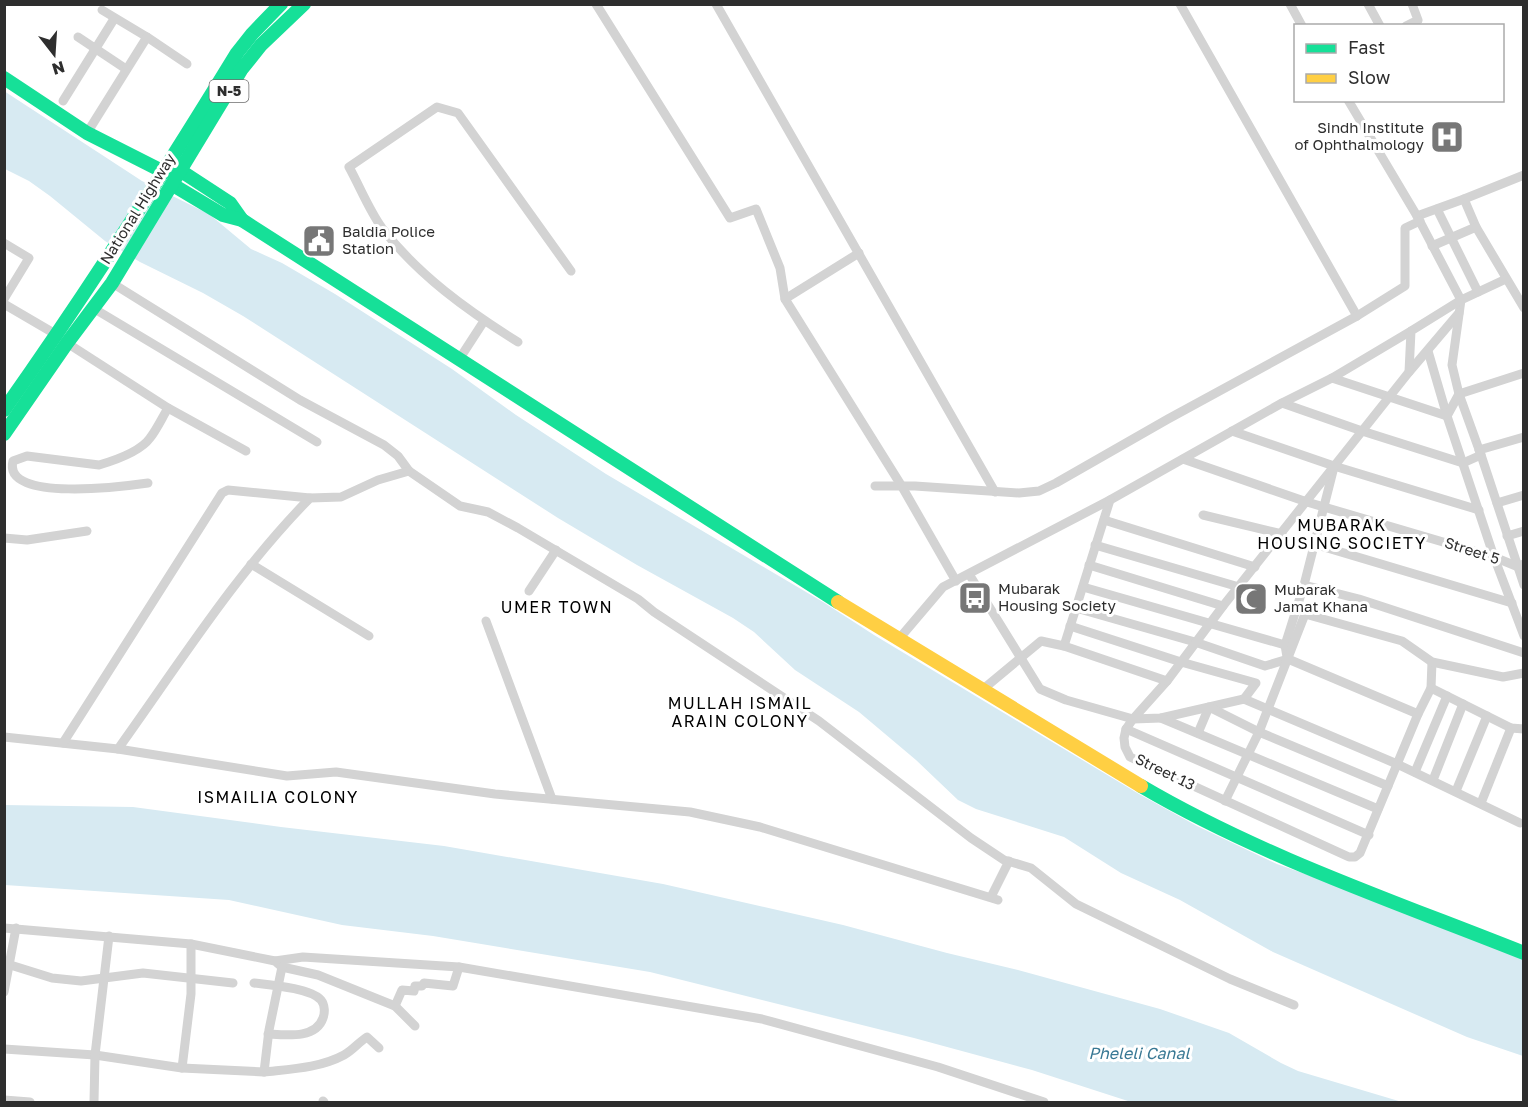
<svg xmlns="http://www.w3.org/2000/svg" width="1528" height="1107" font-family="'Golos Text',sans-serif">
<style>
.water{fill:#d7eaf2}
.lines{fill:none;stroke-linecap:round;stroke-linejoin:round}
.street{stroke:#d3d3d3;stroke-width:9}
.fast{stroke:#16e098;stroke-width:14}
.slow{stroke:#ffcf43;stroke-width:14}
.labels{text-anchor:middle;stroke-width:6;stroke-linejoin:round;paint-order:stroke}
.shield{fill:#fff;stroke:#6d6d6d;stroke-width:1.5}
.shield-label{font-size:14px;font-weight:bold;fill:#2e2e2e}
.poi-label{font-size:15px;fill:#2e2e2e;stroke:#fff;text-anchor:start}
.street-label{font-size:15px;fill:#2e2e2e;stroke:#fff}
.neighbourhood-label{font-size:16px;letter-spacing:1.5px;fill:#000;stroke:#fff}
.water-label{font-size:16px;font-style:italic;fill:#387894;stroke:#fff}
</style>
<rect width="100%" height="100%" fill="#fff"/>
<g class="water">
<path d="M4,91L142,181L209,214L251,249L282,263L335,294L452,369L516,415L606,474L823,602L874,635L1139,794L1197,826L1277,864L1342,887L1523,958V1056L1467,1037L1273,952L1180,900L1121,873L1064,837L976,809L958,800L916,760L859,712L795,670L754,632L733,618L637,565L558,518L243,316L203,293L140,262L105,241L50,196L29,181L5,169Z"/>
<path d="M4,805L133,807L281,827L444,846L663,884L843,925L947,953L1018,970L1160,1009L1229,1033L1281,1063L1298,1071L1402,1102H1131L1032,1070L914,1038L650,972L433,936L342,925L229,900L5,885Z"/>
</g>
<g class="lines">
<g class="street">
<path d="M596,4L730,218L756,209L780,268L785,299"/>
<path d="M716,4L995,492"/>
<path d="M1180,4L1357,316"/>
<path d="M1290,4L1302,26"/>
<path d="M1368,4L1380,26"/>
<path d="M102,10L147,37L187,64"/>
<path d="M1406,26L1418,20L1412,4"/>
<path d="M78,37L126,69"/>
<path d="M1348,100L1417,216L1461,300L1452,365L1459,394L1481,455L1524,585"/>
<path d="M63,101L114,19"/>
<path d="M87,133L147,37"/>
<path d="M1464,199L1476,227L1524,308"/>
<path d="M1437,209L1478,292"/>
<path d="M1417,216L1464,199L1524,175"/>
<path d="M4,243L29,258L4,299"/>
<path d="M1432,246L1476,227"/>
<path d="M859,253L785,299L901,485L956,581"/>
<path d="M112,283L300,400L384,445L398,456L409,471L460,506L488,512L518,528L638,599L654,612L819,721L971,838L1004,860L1031,868L1076,904L1230,979L1294,1005"/>
<path d="M4,304L57,335"/>
<path d="M93,308L317,442"/>
<path d="M518,342C468,311 418,275 382,228C369,210 360,187 349,167L437,107L458,113L571,271"/>
<path d="M67,343L168,408L246,451"/>
<path d="M1428,351L1447,416L1494,557L1524,636"/>
<path d="M460,358L484,321"/>
<path d="M1409,372L1459,313"/>
<path d="M1332,378L1447,416L1459,394L1524,373"/>
<path d="M1282,403L1362,431L1463,463L1481,455"/>
<path d="M1232,431L1334,466L1479,510"/>
<path d="M1479,450L1524,437"/>
<path d="M1183,459L1307,502L1494,557L1516,566L1524,564"/>
<path d="M148,483C127,486 2,503 13,461L27,456L99,465C116,460 140,452 150,438C157,429 162,418 168,408"/>
<path d="M875,486H915L1019,493L1039,491L1056,483L1168,419L1357,316L1405,286V228L1420,221"/>
<path d="M1497,503L1524,495"/>
<path d="M1203,515L1282,534"/>
<path d="M1104,520L1255,567"/>
<path d="M1507,536L1524,531"/>
<path d="M4,538L27,540L87,531"/>
<path d="M1314,544L1512,603"/>
<path d="M1095,545L1239,587"/>
<path d="M251,564L369,636"/>
<path d="M1089,565L1223,606"/>
<path d="M969,574L1040,689L1066,700L1133,719L1161,718L1244,699L1397,764L1520,823"/>
<path d="M1304,585L1359,599L1524,653"/>
<path d="M1083,587L1285,645L1287,657"/>
<path d="M529,591L556,550"/>
<path d="M1076,608L1195,642L1265,666L1288,659L1418,714"/>
<path d="M486,621L552,799"/>
<path d="M1070,626L1181,662L1256,683L1244,699"/>
<path d="M898,640L943,587L1110,500L1282,403L1332,378L1411,331"/>
<path d="M1285,645L1304,585L1333,471"/>
<path d="M1064,646L1110,500"/>
<path d="M1432,662L1431,688L1418,714L1360,853L1355,857H1349L1130,757L1125,747L1124,738L1126,729L1133,719L1167,681L1223,606L1409,372L1411,331L1461,300L1506,279"/>
<path d="M1431,688L1511,728L1524,729"/>
<path d="M982,690L1041,641L1064,646L1167,681"/>
<path d="M1161,718L1378,809"/>
<path d="M1126,729L1369,835"/>
<path d="M1198,733L1209,707L1259,732L1388,786"/>
<path d="M4,737L118,749C179,664 236,573 310,498L341,497L378,480L409,471"/>
<path d="M63,743L222,493L228,490L310,498"/>
<path d="M118,749L287,776L336,772L495,794L690,812L760,827L998,900"/>
<path d="M1415,772L1447,696"/>
<path d="M1433,780L1463,704"/>
<path d="M1456,791L1487,716"/>
<path d="M1225,801L1259,732L1305,614L1402,641L1432,662L1503,677L1524,673"/>
<path d="M1481,803L1511,728"/>
<path d="M991,897L1009,861"/>
<path d="M4,928L191,944L275,961L282,967L318,975L395,1006L415,1026"/>
<path d="M275,961L303,957L459,967L762,1019L938,1067L1044,1102"/>
<path d="M4,963L52,978L81,981L143,973L233,983"/>
<path d="M254,983C270,985 310,988 321,1000C325,1005 325,1013 323,1018C316,1039 286,1035 268,1034"/>
<path d="M4,992L16,928"/>
<path d="M395,1006L402,990L414,991L415,986H422L424,983L453,986L459,967"/>
<path d="M4,1049L95,1055L182,1068L264,1072L269,1030L282,967"/>
<path d="M182,1068L191,994V944"/>
<path d="M264,1072C291,1069 320,1068 344,1055C353,1050 359,1042 367,1037L379,1048"/>
<path d="M4,1100L30,1102"/>
<path d="M323,1101L324,1102"/>
<path d="M94,1102L95,1055L109,936"/>
</g>
<g class="fast">
<path d="M4,78L87,133L164,172"/>
<path d="M181,171L230,203L242,220"/>
<path d="M173,185L223,215L242,220L838,602"/>
<path d="M4,410C86,294 163,174 237,53L252,34L281,4"/>
<path d="M4,434L67,343L112,283L241,70L261,45L304,4"/>
<path d="M1141,786C1260,856 1396,902 1524,953"/>
</g>
<path class="slow" d="M838,602L1141,786"/>
</g>
<defs>
<g id="hospital-square" transform="scale(1.725)"><rect x="-9" y="-9" width="18" height="18" rx="4" fill="#777" stroke="#fff"/><path d="M-5-5h3v3.5h4V-5h3V5h-3V1.5h-4V5h-3Z" fill="#fff"/></g>
<g id="civic-square" transform="scale(1.725)"><rect x="-9" y="-9" width="18" height="18" rx="4" fill="#777" stroke="#fff"/><path d="M-.6-6.5H3V-4.5H.6V-3L4-1V1h2V6H-6V1h2V-1L-.6-3ZM-1.2 2.5V6h2.4V2.5Z" fill="#fff"/></g>
<g id="bus-square" transform="scale(1.725)"><rect x="-9" y="-9" width="18" height="18" rx="4" fill="#777" stroke="#fff"/><path d="M-5-6H5V4H4V6H2V4H-2V6H-4V4H-5ZM-3.5-4V0h7V-4ZM-3.5 1.2v1.5H-2V1.2ZM2 1.2v1.5H3.5V1.2Z" fill="#fff"/></g>
<g id="mosque-square" transform="scale(1.725)"><rect x="-9" y="-9" width="18" height="18" rx="4" fill="#777" stroke="#fff"/><path d="M3.5-4.9A6 6 0 1 0 3.5 4.9A5 5 0 1 1 3.5-4.9Z" fill="#fff"/></g>
</defs>
<g fill-rule="evenodd">
<use href="#hospital-square" x="1447" y="137"/>
<use href="#civic-square" x="319" y="241"/>
<use href="#bus-square" x="975" y="598"/>
<use href="#mosque-square" x="1251" y="599"/>
</g>
<g class="labels">
<rect class="shield" x="209.5" y="80" width="39" height="22" rx="4.5"/>
<g class="shield-label">
<text x="229" y="96">N-5</text>
</g>
<g class="poi-label">
<text x="1424" y="133" text-anchor="end">Sindh Institute<tspan x="1424" dy="17">of Ophthalmology</tspan></text>
<text x="342" y="237">Baldia Police<tspan x="342" dy="17">Station</tspan></text>
<text x="998" y="594">Mubarak<tspan x="998" dy="17">Housing Society</tspan></text>
<text x="1274" y="595">Mubarak<tspan x="1274" dy="17">Jamat Khana</tspan></text>
</g>
<g class="street-label">
<text transform="translate(138 209) rotate(-58)" y="5">National Highway</text>
<text transform="translate(1472 551) rotate(18)" y="5">Street 5</text>
<text transform="translate(1165 772) rotate(26)" y="5">Street 13</text>
</g>
<g class="neighbourhood-label">
<text x="1342" y="531">MUBARAK<tspan x="1342" dy="18">HOUSING SOCIETY</tspan></text>
<text x="557" y="613">UMER TOWN</text>
<text x="740" y="709">MULLAH ISMAIL<tspan x="740" dy="18">ARAIN COLONY</tspan></text>
<text x="278" y="803">ISMAILIA COLONY</text>
</g>
<g class="water-label">
<text x="1139" y="1059">Pheleli Canal</text>
</g>
</g>
<rect width="1528" height="1107" fill="none" stroke="#2e2e2e" stroke-width="12"/>
<rect x="1294" y="24" width="210" height="78" fill="#ffffff" stroke="#ababab" stroke-width="1.5"/>
<rect x="1306" y="44" width="30" height="9" fill="#16e098" stroke="#ababab" stroke-width="1.5"/>
<text x="1348" y="54" font-size="18" fill="#2e2e2e">Fast</text>
<rect x="1306" y="74" width="30" height="9" fill="#ffcf43" stroke="#ababab" stroke-width="1.5"/>
<text x="1348" y="84" font-size="18" fill="#2e2e2e">Slow</text>
<g transform="translate(54 54) rotate(163)" stroke="#ffffff" stroke-width="4.5" paint-order="stroke">
<path d="M0-4.5L10 22L0 15L-10 22Z" fill="#2e2e2e"/>
<text y="-9" font-size="16" font-weight="bold" text-anchor="middle" fill="#2e2e2e">N</text>
</g>
</svg>
